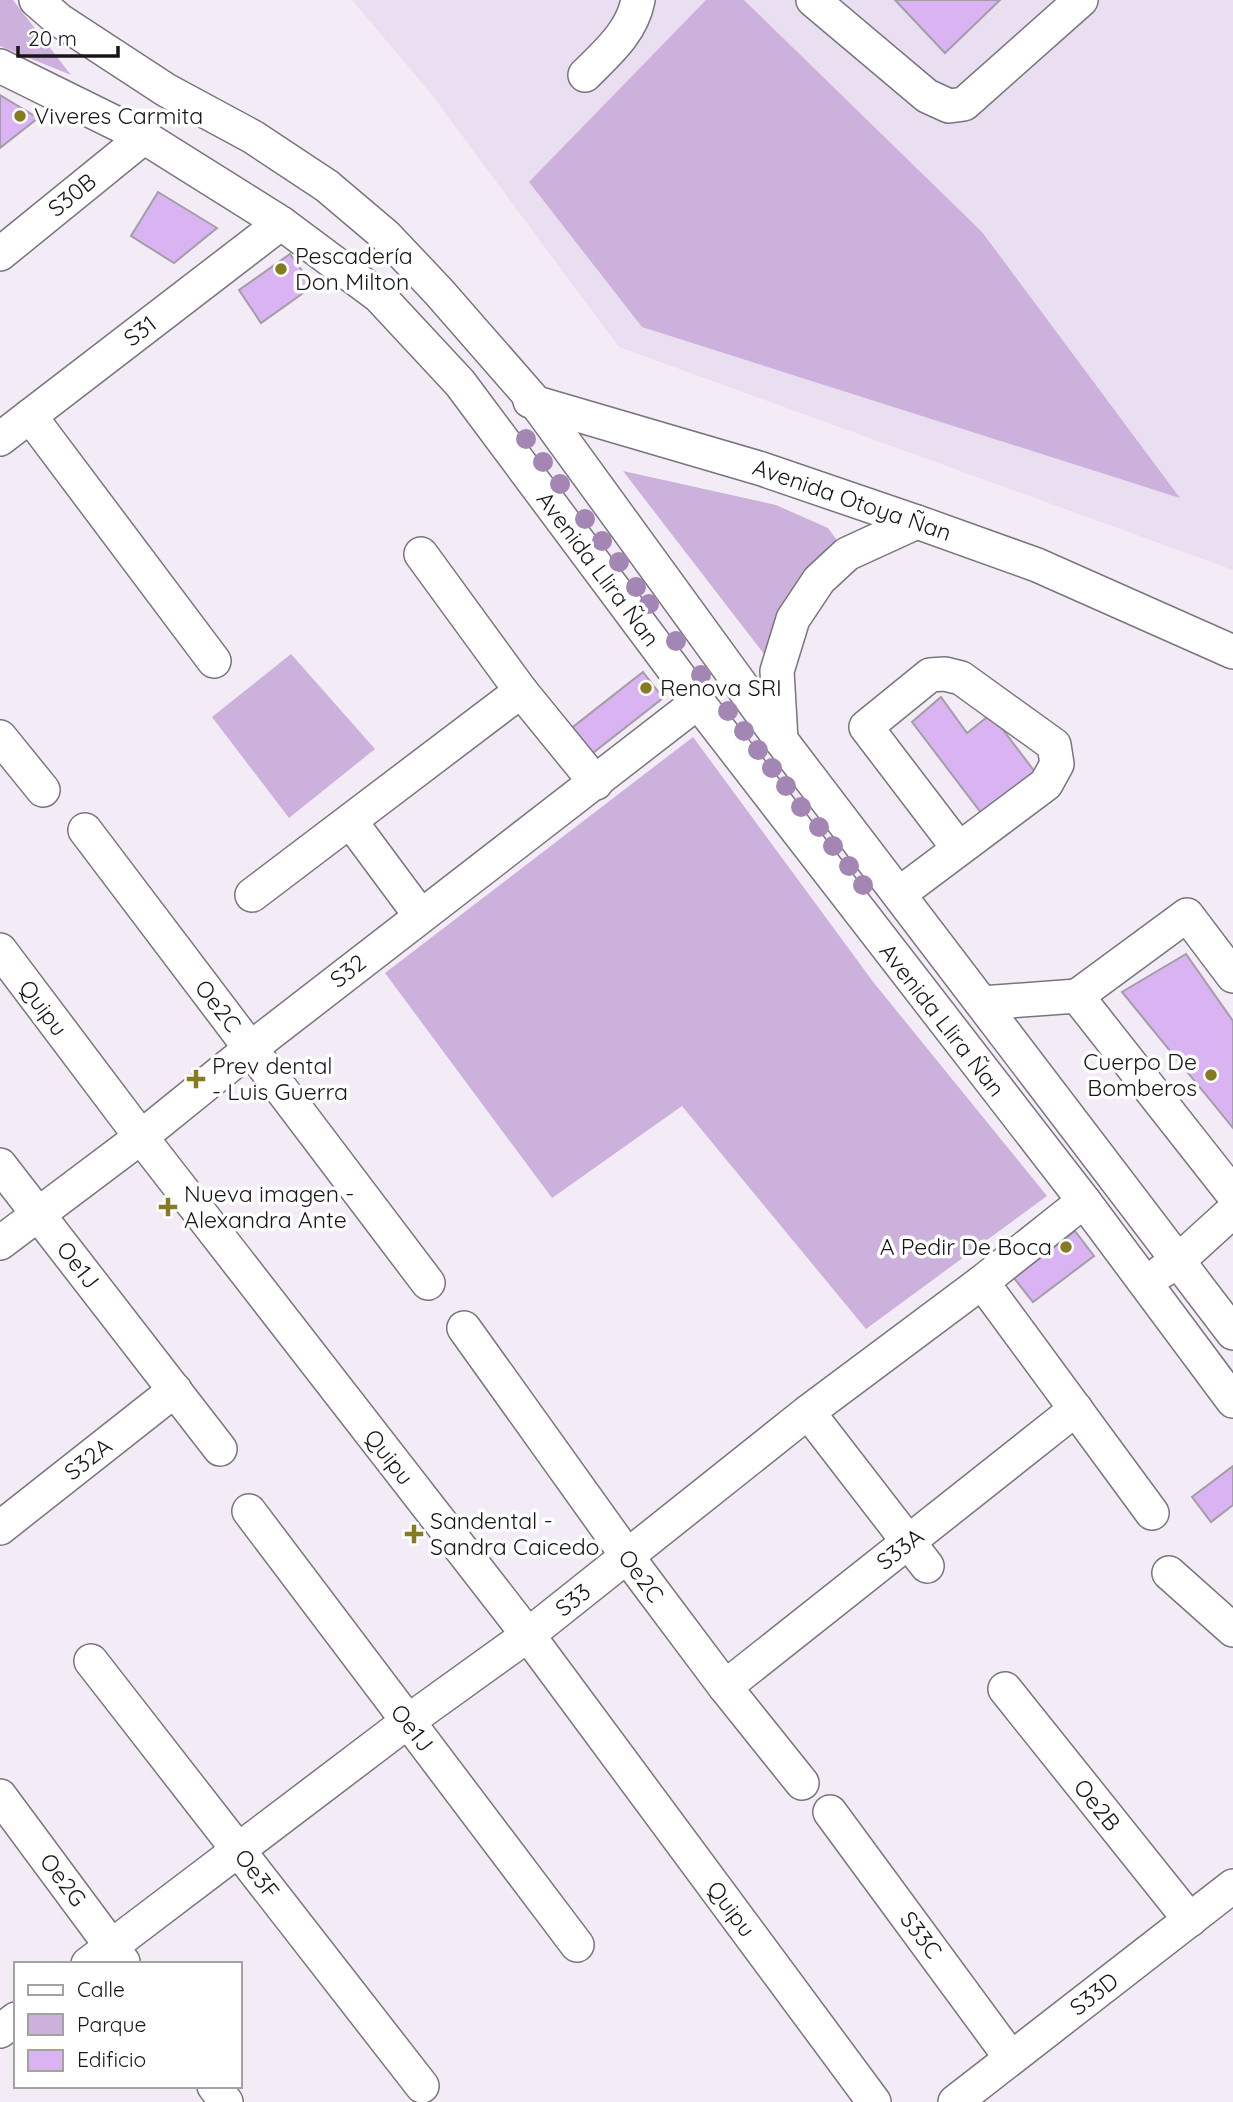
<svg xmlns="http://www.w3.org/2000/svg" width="1233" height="2102" font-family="Quicksand,sans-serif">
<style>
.built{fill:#eadff1}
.green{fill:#cbb1db}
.building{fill:#dab4f2;stroke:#a39da7;stroke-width:2}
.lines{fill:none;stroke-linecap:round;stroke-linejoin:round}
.minor-casing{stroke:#7a747e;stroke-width:36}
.minor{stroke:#fff;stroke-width:33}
.tree{fill:#a386b3}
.poi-dot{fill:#867b21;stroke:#fff;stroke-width:2.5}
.labels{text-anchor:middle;stroke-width:7;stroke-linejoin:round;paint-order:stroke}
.poi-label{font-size:23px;fill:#181619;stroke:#fff;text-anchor:start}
.street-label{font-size:23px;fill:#181619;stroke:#fff}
</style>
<rect width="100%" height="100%" fill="#f3ecf7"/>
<path class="built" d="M352,0H1233V570L619,347L428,90Z"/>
<g class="green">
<path d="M0,0H13L71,75L0,46Z"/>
<path d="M706,0H744L982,232L1180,498L642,327L529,182Z"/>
<path d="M623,471L776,505L828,528L847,554L777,671Z"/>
<path d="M291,654L375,749L289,818L212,717Z"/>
<path d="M693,737L874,983L1047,1196L866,1329L682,1106L552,1198L385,973Z"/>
</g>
<g class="building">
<path d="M895,0H1000L945,53Z"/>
<path d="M0,95L38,118L0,148Z"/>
<path d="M158,192L217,228L174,263L131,236Z"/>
<path d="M290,254L313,286L261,323L239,290Z"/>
<path d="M643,672L663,698L589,756L569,730Z"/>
<path d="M941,697L967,733L991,714L1035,772L982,814L912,722Z"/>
<path d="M1186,954L1233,1021V1128L1122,992Z"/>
<path d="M1075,1231L1094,1256L1033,1302L1014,1278Z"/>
<path d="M1233,1466V1505L1211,1522L1192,1497Z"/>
</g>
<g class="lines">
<g class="minor-casing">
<g id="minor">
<path d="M36,0L59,20L166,90L253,137L327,186L386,236L439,292L536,403L781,740L1233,1333"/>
<path d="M813,0L927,96L949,106L964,104L1081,0"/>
<path d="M0,66L144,137L281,223L379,296L460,383L698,702L1084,1201L1233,1401"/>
<path d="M585,75C607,53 632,32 638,0"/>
<path d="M0,254L144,137"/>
<path d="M530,401L762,469L917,522L1037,565L1233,652"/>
<path d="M30,416L214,661"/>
<path d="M0,439L281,223"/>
<path d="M421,554L521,691L596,783"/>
<path d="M0,737L43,790"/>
<path d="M781,740L777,671L793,619L819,580L847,554L917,522"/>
<path d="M351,822L420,915"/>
<path d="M85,830L428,1283"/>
<path d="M899,894L1046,784L1057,764L1054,745L961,678L945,674L930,675L866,727L959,849"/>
<path d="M252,895L521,691"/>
<path d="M0,950L141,1137L528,1635L874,2102"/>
<path d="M1233,976L1187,915L1077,996L1233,1194"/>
<path d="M982,1003L1077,996"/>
<path d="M0,1165L220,1449"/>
<path d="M0,1243L141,1137L251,1048L698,702"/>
<path d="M1161,1272L1178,1261L1233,1211"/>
<path d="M982,1282L1152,1513"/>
<path d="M464,1328L638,1571L725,1687L802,1783"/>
<path d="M808,1412L927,1566"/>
<path d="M249,1511L577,1945"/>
<path d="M0,1528L175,1390"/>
<path d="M1169,1573L1233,1630"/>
<path d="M91,1661L422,2086"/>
<path d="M725,1687L1076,1409"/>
<path d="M1005,1689L1190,1920"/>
<path d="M0,1796L123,1962"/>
<path d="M830,1812L1011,2058"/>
<path d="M88,1964L407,1722L528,1635L808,1412L982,1282L1084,1201"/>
<path d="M0,2031L16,2019"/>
<path d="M214,2086L226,2102"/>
<path d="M955,2102L1233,1886"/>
</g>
</g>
<use href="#minor" class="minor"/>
</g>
<g class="tree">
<circle cx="526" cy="439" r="10"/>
<circle cx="543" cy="462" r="10"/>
<circle cx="560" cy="484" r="10"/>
<circle cx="585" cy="519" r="10"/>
<circle cx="602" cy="541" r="10"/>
<circle cx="619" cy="562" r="10"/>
<circle cx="636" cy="587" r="10"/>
<circle cx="649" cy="604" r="10"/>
<circle cx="676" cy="641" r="10"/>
<circle cx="701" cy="675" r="10"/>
<circle cx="728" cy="711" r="10"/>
<circle cx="744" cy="731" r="10"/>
<circle cx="758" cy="750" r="10"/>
<circle cx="772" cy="768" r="10"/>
<circle cx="786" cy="786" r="10"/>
<circle cx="801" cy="807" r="10"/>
<circle cx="819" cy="827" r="10"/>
<circle cx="833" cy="846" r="10"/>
<circle cx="849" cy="866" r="10"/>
<circle cx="863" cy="885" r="10"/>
</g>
<g class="poi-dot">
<circle cx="20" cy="116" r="7"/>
<circle cx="281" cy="269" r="7"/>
<circle cx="646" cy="688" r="7"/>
<circle cx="1211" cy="1075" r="7"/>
<path d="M192.5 1068.5h7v7h7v7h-7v7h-7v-7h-7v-7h7z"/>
<path d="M164.5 1196.5h7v7h7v7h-7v7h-7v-7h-7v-7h7z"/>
<circle cx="1066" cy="1247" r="7"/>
<path d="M410.5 1523.5h7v7h7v7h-7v7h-7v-7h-7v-7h7z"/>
</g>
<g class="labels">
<g class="poi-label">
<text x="34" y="124">Viveres Carmita</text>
<text x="295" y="264">Pescadería<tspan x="295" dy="26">Don Milton</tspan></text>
<text x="660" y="696">Renova SRI</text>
<text x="1197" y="1070" text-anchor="end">Cuerpo De<tspan x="1197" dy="26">Bomberos</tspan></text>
<text x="212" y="1074">Prev dental<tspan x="212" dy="26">- Luis Guerra</tspan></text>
<text x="184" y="1202">Nueva imagen -<tspan x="184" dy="26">Alexandra Ante</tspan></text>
<text x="1052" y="1255" text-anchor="end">A Pedir De Boca</text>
<text x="430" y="1529">Sandental -<tspan x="430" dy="26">Sandra Caicedo</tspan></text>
</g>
<g class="street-label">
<text transform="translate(72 195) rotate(-39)" y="8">S30B</text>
<text transform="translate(140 331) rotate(-38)" y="8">S31</text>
<text transform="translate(852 500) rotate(19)" y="8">Avenida Otoya Ñan</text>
<text transform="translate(598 569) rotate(53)" y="8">Avenida Llira Ñan</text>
<text transform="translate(348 971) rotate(-38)" y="8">S32</text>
<text transform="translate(218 1006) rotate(52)" y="8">Oe2C</text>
<text transform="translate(43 1008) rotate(53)" y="8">Quipu</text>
<text transform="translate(942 1020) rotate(52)" y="8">Avenida Llira Ñan</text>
<text transform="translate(78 1265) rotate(52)" y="8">Oe1J</text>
<text transform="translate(389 1457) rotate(52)" y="8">Quipu</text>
<text transform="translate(88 1459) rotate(-38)" y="8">S32A</text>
<text transform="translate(900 1549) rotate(-38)" y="8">S33A</text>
<text transform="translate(641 1576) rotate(54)" y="8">Oe2C</text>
<text transform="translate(573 1600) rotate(-38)" y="8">S33</text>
<text transform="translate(412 1728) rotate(52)" y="8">Oe1J</text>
<text transform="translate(1097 1805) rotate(51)" y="8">Oe2B</text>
<text transform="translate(257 1874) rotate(52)" y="8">Oe3F</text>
<text transform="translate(63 1880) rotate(53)" y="8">Oe2G</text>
<text transform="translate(731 1909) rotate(53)" y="8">Quipu</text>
<text transform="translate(921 1935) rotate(53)" y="8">S33C</text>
<text transform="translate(1094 1994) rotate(-38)" y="8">S33D</text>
</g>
</g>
<rect x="14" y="1962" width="228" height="126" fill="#ffffff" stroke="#a3a2a3" stroke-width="2"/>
<rect x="28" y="1985" width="35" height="10" fill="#ffffff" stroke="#a3a2a3" stroke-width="2"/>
<text x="77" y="1997" font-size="21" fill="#181619">Calle</text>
<rect x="28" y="2014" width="35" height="21" fill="#cbb1db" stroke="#a3a2a3" stroke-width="2"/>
<text x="77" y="2032" font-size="21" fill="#181619">Parque</text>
<rect x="28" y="2050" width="35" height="21" fill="#dab4f2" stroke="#a3a2a3" stroke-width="2"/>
<text x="77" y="2067" font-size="21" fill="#181619">Edificio</text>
<path d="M18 46v10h100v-10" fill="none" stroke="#181619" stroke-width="3.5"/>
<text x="28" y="46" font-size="21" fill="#181619" stroke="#ffffff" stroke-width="5" paint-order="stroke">20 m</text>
</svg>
